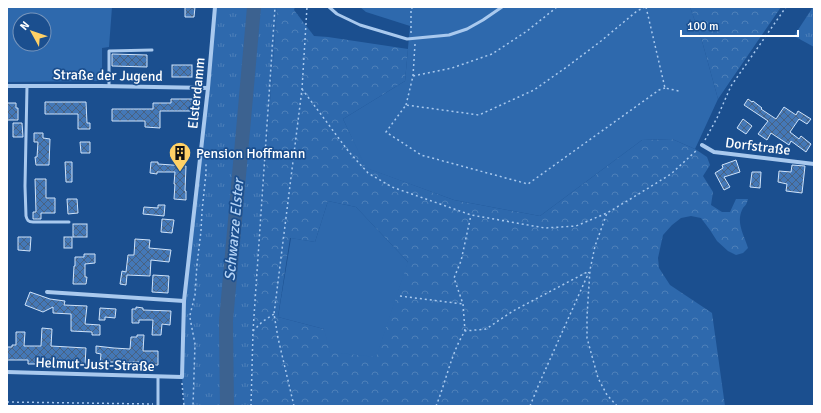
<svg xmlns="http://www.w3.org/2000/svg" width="821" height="413" font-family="Signika,sans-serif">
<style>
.grass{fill:url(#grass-tufts)}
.forest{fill:url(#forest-crowns);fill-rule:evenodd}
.garden{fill:#2e69ad;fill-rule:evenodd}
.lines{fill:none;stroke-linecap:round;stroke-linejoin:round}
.river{stroke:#3c6290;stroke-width:14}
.building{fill:url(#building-cross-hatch);stroke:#cfe3fa}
.path{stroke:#a9c9ee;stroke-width:1.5;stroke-dasharray:2 3;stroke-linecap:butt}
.service{stroke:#a9c9ee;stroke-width:3}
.minor{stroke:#a9c9ee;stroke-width:4}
.labels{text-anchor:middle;stroke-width:3.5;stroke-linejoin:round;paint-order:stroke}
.street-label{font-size:14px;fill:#fff;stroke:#1b4f8f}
.poi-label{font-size:14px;fill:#fff;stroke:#1b4f8f;text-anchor:start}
.water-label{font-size:15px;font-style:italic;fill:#b5d3f5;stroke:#1b4f8f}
</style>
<defs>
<pattern id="grass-tufts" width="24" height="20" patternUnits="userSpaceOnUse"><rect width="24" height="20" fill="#2e69ad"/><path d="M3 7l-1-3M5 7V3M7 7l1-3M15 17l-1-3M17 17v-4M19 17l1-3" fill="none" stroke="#4d80b9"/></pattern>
<pattern id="forest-crowns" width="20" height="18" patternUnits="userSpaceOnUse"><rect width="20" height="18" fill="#2e69ad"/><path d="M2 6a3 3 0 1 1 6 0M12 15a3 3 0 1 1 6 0" fill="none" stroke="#4d80b9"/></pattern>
<pattern id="building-cross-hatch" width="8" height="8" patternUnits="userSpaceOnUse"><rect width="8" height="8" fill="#4478b7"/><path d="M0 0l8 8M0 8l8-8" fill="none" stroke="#486282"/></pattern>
</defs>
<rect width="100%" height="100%" fill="#1b4f8f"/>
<g class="grass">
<path d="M216,7H277L253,331L251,406H184L182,377L184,301Z"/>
<path d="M813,7H814V47L794,36Z"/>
</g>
<g class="forest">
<path d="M277,7H295L294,10L314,36L328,37L408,49L405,81L343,119L367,168L454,200L540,216L642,140L672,139L695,149L707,157L710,165L703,176L713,192L711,205L722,212H730L736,199H748C746,207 744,205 742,210C736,223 744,235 748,248L743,253L736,255L728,251L717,241L710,230L701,218L691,216L681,218L672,225L663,235L658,258L659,268L670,285L712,313L725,406H251L253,331ZM328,201L356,207L408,262L324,329L278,317L290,238L315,242Z"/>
<path d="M690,7H781L718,99L702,41Z"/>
</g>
<g class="garden">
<path d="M7,7H112L109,47L102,48V81L7,82ZM20,20H44V44H20Z"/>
<path d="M360,7H690L702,41L718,99L695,149L672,139L642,140L540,216L454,200L366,168L343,119L405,81L410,26L366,12Z"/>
<path d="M328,201L356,207L408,262L376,357L330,352L324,329L278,317L291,238L315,242Z"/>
</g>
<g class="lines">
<path class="river" d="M227,406L226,321L254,7"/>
</g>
<g class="building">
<path d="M185,7H195L194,17H185Z"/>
<path d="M112,54L147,55V67L112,66Z"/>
<rect x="172" y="65" width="20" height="12"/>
<path d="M171,99H193L192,111H160V128L145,127V121H112V109H153V103H171Z"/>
<path d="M748,99L752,102L753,101L762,108L761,109L776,119L784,107L796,115L798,111L811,119L807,124L799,119L790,132L799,139L801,136L811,144L806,152L791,141L789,145L771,133L767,140L758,134L768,121L744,105Z"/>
<path d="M45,102H86L87,123H90V129H78V114H45Z"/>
<path d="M7,103H16V108H18V120H7Z"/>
<path d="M743,119L752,126L746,134L737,128Z"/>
<path d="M13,123H22L23,137H13Z"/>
<path d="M34,133H43V138L50,139L49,165H36L35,157H37L38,142H34Z"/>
<path d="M80,142H90V153H81Z"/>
<path d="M736,160L740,172L724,177L730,187L724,190L715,173L723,168L722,165Z"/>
<path d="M65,162H72V182H66Z"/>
<path d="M151,162H158V164L186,166L185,191H186V200L174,199L175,184H174L175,172H157V174L150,173Z"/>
<path d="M792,165L805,166L802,193L786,191L787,184L778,182L779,171L791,172Z"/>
<path d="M752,172H761L760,188L750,187Z"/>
<path d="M35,179H46V198H55V213H41V219H33V212H36Z"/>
<path d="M67,199H77L78,213L68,214Z"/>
<path d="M158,205H165L164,216L143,214L144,207L158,208Z"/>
<path d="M162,219L174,220L172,233L161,232Z"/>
<rect x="73" y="224" width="14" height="13"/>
<path d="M18,237H31L30,251L18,250Z"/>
<rect x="64" y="237" width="8" height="11"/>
<path d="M135,239L150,240L149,248L171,250L169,262L151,260L150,276L127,275L126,285L120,284L122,271L126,272L128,255H134Z"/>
<path d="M84,254H95V263L85,264V277H87L86,284H73L74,266H75V257H84Z"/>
<path d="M153,275L169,276L168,293L152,292Z"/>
<path d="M30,292L50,299L65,301L64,305L87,306L85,324L100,325V335H92V332L71,331V314L53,313V307L43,312L25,305Z"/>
<path d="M136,307L143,308V310L171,311L170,325L162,324L161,335H152L153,320H139V323H132V309H136Z"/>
<path d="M100,308L116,309L115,318L105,317V320H99Z"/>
<path d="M42,328L52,329L51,346L86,348L85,365L41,363V364H28V360H7V347H12V345H16V332H25L24,346H41Z"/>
<path d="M137,335H144L143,351H158V365H154V367L147,366L148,365H140V362H109V364H100L101,354L96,353V346L114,348L130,349L131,337H137Z"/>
</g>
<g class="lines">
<g class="path">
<path d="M645,7L637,11L601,41L568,66L534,90L479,115L406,105L386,132L421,155L528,184L659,90L665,88"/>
<path d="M646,7L665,88L679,91"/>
<path d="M411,33V8L418,7"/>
<path d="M413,76L415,44"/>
<path d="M302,89L349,152L368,173L392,187L471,215L545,228L576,226L607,213"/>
<path d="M406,105L413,76L452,68L492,54L527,31L557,7"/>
<path d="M705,140L717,118L731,86L786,7"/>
<path d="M400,296L463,304"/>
<path d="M190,315L195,295L197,264L201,231L202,211L206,173V162"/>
<path d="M190,318L195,344L193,406"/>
<path d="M253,331L262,322L274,314"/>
<path d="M465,331L463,304L454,278L461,261L471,215"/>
<path d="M182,383L184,406"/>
<path d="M7,402L153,404"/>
<path d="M251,406L253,331L275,7"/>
<path d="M294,406L278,338L274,314L302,89L307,7"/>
<path d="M436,406C446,382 451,353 465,331L486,329L513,311L589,271"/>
<path d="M530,406L539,384L589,272"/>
<path d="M617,406L607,395L598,378L587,338V316L590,270L595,246L607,213L637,195L671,174L698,149"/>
</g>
<g class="service">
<path d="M329,7L337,14L360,25L407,39L449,35L467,29L483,20L502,7"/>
<path d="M27,86L25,186L26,216C27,220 28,222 33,222H69"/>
<path d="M109,86V51L152,50"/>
<path d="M158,377V406"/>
</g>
<g class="minor">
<path d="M7,86H101L208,88"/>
<path d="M702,145L714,152L814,164"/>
<path d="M47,292L184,301"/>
<path d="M7,372L182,377L184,301L208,88L215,7"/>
</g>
</g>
<defs>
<g id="building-pin" transform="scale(1.15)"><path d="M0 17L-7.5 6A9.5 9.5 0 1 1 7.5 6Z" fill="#ffd166" stroke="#1b4f8f"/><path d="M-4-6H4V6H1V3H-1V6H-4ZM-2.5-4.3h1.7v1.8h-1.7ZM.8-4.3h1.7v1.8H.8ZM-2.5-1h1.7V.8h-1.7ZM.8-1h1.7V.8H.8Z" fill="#111"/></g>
</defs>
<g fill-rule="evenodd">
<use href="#building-pin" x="180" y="153"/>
</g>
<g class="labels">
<g class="street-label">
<text transform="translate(108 75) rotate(1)" y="5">Straße der Jugend</text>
<text transform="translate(196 93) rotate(-84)" y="5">Elsterdamm</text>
<text transform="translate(758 146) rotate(7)" y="5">Dorfstraße</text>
<text transform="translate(95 364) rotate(2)" y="5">Helmut-Just-Straße</text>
</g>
<g class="poi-label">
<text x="196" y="158">Pension Hoffmann</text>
</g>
<g class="water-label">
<text transform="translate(234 230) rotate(-85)" y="5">Schwarze Elster</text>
</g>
</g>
<rect width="821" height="413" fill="none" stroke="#ffffff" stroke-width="16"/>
<g transform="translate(32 32) rotate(310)"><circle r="19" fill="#1b4f8f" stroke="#7695bc"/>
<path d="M0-3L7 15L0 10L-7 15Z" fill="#ffd166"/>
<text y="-6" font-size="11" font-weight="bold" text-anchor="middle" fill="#ffffff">N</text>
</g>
<path d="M681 30v6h117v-6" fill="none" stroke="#ffffff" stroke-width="2"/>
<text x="687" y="30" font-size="12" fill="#ffffff" stroke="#1b4f8f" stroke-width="3" paint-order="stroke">100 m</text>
</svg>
